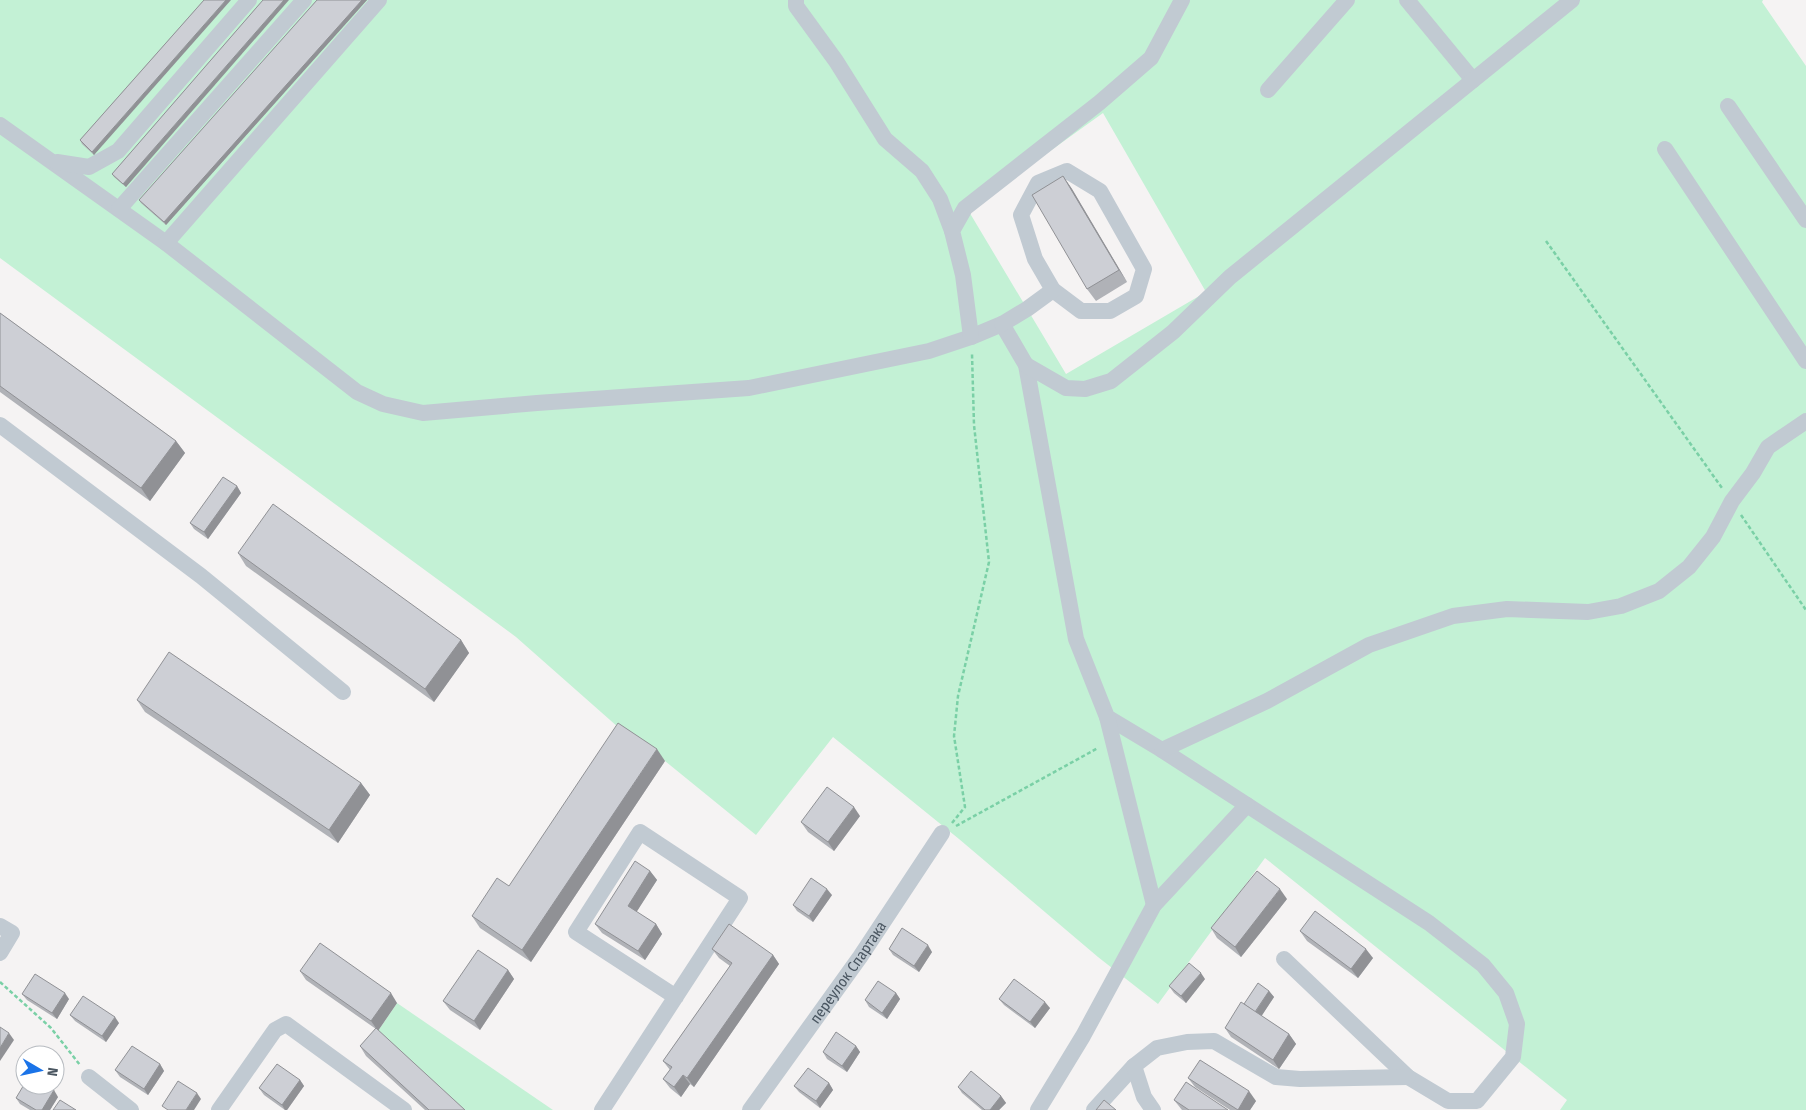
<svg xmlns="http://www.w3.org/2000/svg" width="1806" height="1110" font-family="'Fira Sans Condensed',sans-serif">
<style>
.green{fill:#c3f1d5;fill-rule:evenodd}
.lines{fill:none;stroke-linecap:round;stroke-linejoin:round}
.path{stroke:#7ad0a6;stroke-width:2.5;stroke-dasharray:4 2.5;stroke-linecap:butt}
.minor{stroke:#c1cad2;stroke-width:16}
.wall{fill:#b0b2b7}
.shaded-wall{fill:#909195}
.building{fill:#cdcfd5;stroke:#909195}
.labels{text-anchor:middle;stroke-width:4.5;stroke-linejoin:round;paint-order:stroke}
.street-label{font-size:15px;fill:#4a5661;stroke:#fff}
</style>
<rect width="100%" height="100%" fill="#f5f3f3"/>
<g class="green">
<path d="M0,0H1763L1762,2L1806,66V1110H1560L1567,1100L1265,858L1158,1004L1098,957L959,839L833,737L756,835L665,761L627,735L516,637L0,258ZM1103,113L1206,292L1066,374L968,210Z"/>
<path d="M397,1003L553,1110H461L378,1031Z"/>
</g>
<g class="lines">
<g class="path">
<path d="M1546,241L1722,488"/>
<path d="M1741,515L1806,610"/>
<path d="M952,823L965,807L954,736L958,696L989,562L974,425L972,354"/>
<path d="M956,826L1098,748"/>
<path d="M0,982L51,1028L80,1065"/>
</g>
<g class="minor">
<path d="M796,0V6L836,61L885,139L922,171L940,199L952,231"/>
<path d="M1407,0L1473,80"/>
<path d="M1268,90L1347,0"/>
<path d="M1728,106L1806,220"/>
<path d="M0,125L166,243L357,392L383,404L423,413L537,403L749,388L929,351L971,337L1002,324L1026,365L1076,639L1107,717L1162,750L1429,923L1483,965L1506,993L1517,1024L1513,1057L1477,1101H1448L1408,1077L1284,959"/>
<path d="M1665,149L1806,361"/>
<path d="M57,162L89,167L118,151L249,0"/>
<path d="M1067,171L1100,191L1144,269L1136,296L1110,311H1081L1053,290L1035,259L1021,215L1038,183Z"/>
<path d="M119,209L304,0"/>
<path d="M166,243L379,0"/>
<path d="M1002,324L1027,309L1053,290"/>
<path d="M971,337L963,275L952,231L965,208L1099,103L1151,58L1182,0"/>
<path d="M1026,365L1066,388L1085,389L1111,381L1173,332L1230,277L1572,0"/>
<path d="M0,425L201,576L343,692"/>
<path d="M1107,717L1154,905"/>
<path d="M1162,750L1267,701L1369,645L1453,616L1507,609L1588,612L1621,606L1659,591L1689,567L1713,537L1732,501L1753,473L1768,447L1806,421"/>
<path d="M0,926L12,933L0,953"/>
<path d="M89,1077L131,1110"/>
<path d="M219,1110L275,1030L286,1024L404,1110"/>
<path d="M602,1110L740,898L640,832L576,932L676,997"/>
<path id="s1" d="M750,1110L860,957L942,833"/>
<path d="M1038,1110L1083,1036L1154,905L1247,805"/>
<path d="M1094,1110L1134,1066"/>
<path d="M1153,1110L1144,1097L1134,1066L1157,1048L1187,1042L1214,1041L1276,1077L1300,1079L1408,1077"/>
</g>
</g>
<g class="wall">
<path d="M204,0L94,155L82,144L80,140Z"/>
<path d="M263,0L126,187L114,177L112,174Z"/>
<path d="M317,0H367L166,225L141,203L139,200Z"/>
<path d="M1063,176L1072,189L1127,282L1096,301L1087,289Z"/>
<path d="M0,313L176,441L185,453L150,501L0,392Z"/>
<path d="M237,486L241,493L208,539L194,529L190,523Z"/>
<path d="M238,553L461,640L469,653L434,702L246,566Z"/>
<path d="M137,700L361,783L370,795L338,843L145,712Z"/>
<path d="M665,761L531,962L480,928L472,916Z"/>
<path d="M860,816L834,851L808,832L801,822Z"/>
<path d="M650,871L657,880L636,912L656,924L662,934L645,960L602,933L595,924Z"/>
<path d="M832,895L813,922L797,911L793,905Z"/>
<path d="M1287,899L1241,957L1217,938L1211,928Z"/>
<path d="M1300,931L1373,958L1358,978L1307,941Z"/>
<path d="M712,949L773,955L779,964L694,1087L690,1084L681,1097L670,1088L663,1079L670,1070L663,1061L730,966L719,958Z"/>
<path d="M889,949L932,952L919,972L893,955Z"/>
<path d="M508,970L514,979L480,1030L450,1010L443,1001Z"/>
<path d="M300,971L397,1003L378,1030L465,1110H425L366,1056L360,1046L376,1029L306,980Z"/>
<path d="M1205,979L1186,1003L1174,993L1169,986Z"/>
<path d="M1269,991L1274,997L1261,1016L1289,1034L1296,1044L1279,1069L1231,1037L1225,1028L1244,1004Z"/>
<path d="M896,993L900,999L887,1019L869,1007L865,1000Z"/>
<path d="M22,994L69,999L57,1019L27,1000Z"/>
<path d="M999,999L1050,1008L1035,1028L1004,1005Z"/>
<path d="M70,1015L119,1023L106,1042L75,1021Z"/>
<path d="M856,1046L860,1052L847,1072L827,1059L823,1052Z"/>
<path d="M160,1064L164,1071L148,1095L120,1077L115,1070Z"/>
<path d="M1188,1078L1256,1101L1250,1110H1230L1195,1087Z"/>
<path d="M300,1080L304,1086L287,1110H285L264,1095L259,1088Z"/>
<path d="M829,1083L833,1090L820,1108L799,1092L794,1086Z"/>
<path d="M958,1087L1001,1096L1006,1103L999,1110H982L962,1093Z"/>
<path d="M58,1097L50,1110H30L20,1104L16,1098Z"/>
<path d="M1174,1100L1228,1110H1182Z"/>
</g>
<g class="shaded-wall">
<path d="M226,0H231L94,155L92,152Z"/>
<path d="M284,0H289L126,187L123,184Z"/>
<path d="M362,0H367L166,225L164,222Z"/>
<path d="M1063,176L1072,189L1127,282L1119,270Z"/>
<path d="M176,441L185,453L150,501L141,488Z"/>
<path d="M237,486L241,493L208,539L204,532Z"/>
<path d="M461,640L469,653L434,702L425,689Z"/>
<path d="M657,749L665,761L531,962L522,950Z"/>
<path d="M361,783L370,795L338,843L329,830Z"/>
<path d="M854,807L860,816L834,851L828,842Z"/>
<path d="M650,871L657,880L634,916L628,906Z"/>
<path d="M827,889L832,895L813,922L809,916Z"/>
<path d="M1280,889L1287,899L1241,957L1235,947Z"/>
<path d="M656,924L662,934L645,960L638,951Z"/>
<path d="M928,945L932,952L919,972L914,966Z"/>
<path d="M1366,949L1373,958L1358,978L1351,969Z"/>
<path d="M773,955L779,964L694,1087L687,1078Z"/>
<path d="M508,970L514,979L480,1030L474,1021Z"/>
<path d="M1201,973L1205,979L1186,1003L1181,996Z"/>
<path d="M1269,991L1274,997L1259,1020L1255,1013Z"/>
<path d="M65,993L69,999L57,1019L52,1013Z"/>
<path d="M391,993L397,1003L378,1031L371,1021Z"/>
<path d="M896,993L900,999L887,1019L882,1013Z"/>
<path d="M1045,1002L1050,1008L1035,1028L1030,1022Z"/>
<path d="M115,1017L119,1023L106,1042L102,1036Z"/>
<path d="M9,1033L14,1040L0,1061V1048Z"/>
<path d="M1289,1034L1296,1044L1279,1069L1273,1060Z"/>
<path d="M856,1046L860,1052L847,1072L842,1066Z"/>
<path d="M160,1064L164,1071L148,1095L144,1089Z"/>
<path d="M683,1075L690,1084L681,1097L674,1087Z"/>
<path d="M300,1080L304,1086L287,1110H285L282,1105Z"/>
<path d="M829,1083L833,1090L820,1108L816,1101Z"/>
<path d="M54,1090L58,1097L50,1110H42Z"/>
<path d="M1249,1091L1256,1101L1250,1110H1238Z"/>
<path d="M197,1093L201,1099L194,1110H186Z"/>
<path d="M1001,1096L1006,1103L999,1110H990Z"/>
</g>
<g class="building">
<path d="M204,0H226L92,152L80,140Z"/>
<path d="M263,0H284L123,184L112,174Z"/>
<path d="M317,0H362L164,222L139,200Z"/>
<path d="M1063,176L1119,270L1087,289L1032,195Z"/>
<path d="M0,313L176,441L141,488L0,386Z"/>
<path d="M223,477L237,486L204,532L190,523Z"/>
<path d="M273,504L461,640L425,689L238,553Z"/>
<path d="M169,652L361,783L329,830L137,700Z"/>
<path d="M618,723L657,749L522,950L472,916L497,878L509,886Z"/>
<path d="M827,787L854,807L828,842L801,822Z"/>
<path d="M635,861L650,871L628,906L656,924L638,951L595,924Z"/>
<path d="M1257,871L1280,889L1235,947L1211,928Z"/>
<path d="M811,878L827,889L809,916L793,905Z"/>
<path d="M1315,911L1366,949L1351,969L1300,931Z"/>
<path d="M729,924L773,955L687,1078L683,1075L674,1087L663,1079L672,1067L663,1061L732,963L712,949Z"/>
<path d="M902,928L928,945L914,966L889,949Z"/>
<path d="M320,943L391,993L371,1021L300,971Z"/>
<path d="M478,950L508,970L474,1021L443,1001Z"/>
<path d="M1189,963L1201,973L1181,996L1169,986Z"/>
<path d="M35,974L65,993L52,1013L22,994Z"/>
<path d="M1014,979L1045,1002L1030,1022L999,999Z"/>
<path d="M878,981L896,993L882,1013L865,1000Z"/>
<path d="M1258,983L1269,991L1255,1012L1244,1004Z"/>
<path d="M83,996L115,1017L102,1036L70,1015Z"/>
<path d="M1241,1002L1289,1034L1273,1060L1225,1028Z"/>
<path d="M0,1027L9,1033L0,1048Z"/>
<path d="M376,1028L465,1110H429L360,1046Z"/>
<path d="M836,1032L856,1046L842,1066L823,1052Z"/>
<path d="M132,1046L160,1064L144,1089L115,1070Z"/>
<path d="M1200,1060L1249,1091L1238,1110L1188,1078Z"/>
<path d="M277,1064L300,1080L282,1105L259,1088Z"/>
<path d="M808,1068L829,1083L816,1101L794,1086Z"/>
<path d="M971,1071L1001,1096L990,1110H985L958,1087Z"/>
<path d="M178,1081L197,1093L186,1110H168L162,1106Z"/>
<path d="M1186,1082L1228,1110H1189L1174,1100Z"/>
<path d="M25,1083V1085H45L54,1090L42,1110H36L16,1098Z"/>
<path d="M60,1100L76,1110H53Z"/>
<path d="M1104,1100L1116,1110H1096Z"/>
</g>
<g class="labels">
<g class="street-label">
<text dy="5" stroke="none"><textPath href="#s1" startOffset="169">переулок Спартака</textPath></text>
</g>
</g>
<g transform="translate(40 1070) rotate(99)"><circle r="24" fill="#ffffff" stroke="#b7bbc0"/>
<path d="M0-4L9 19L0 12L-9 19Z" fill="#1a73e8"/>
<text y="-8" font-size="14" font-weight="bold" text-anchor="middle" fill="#4a5661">N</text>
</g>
</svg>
